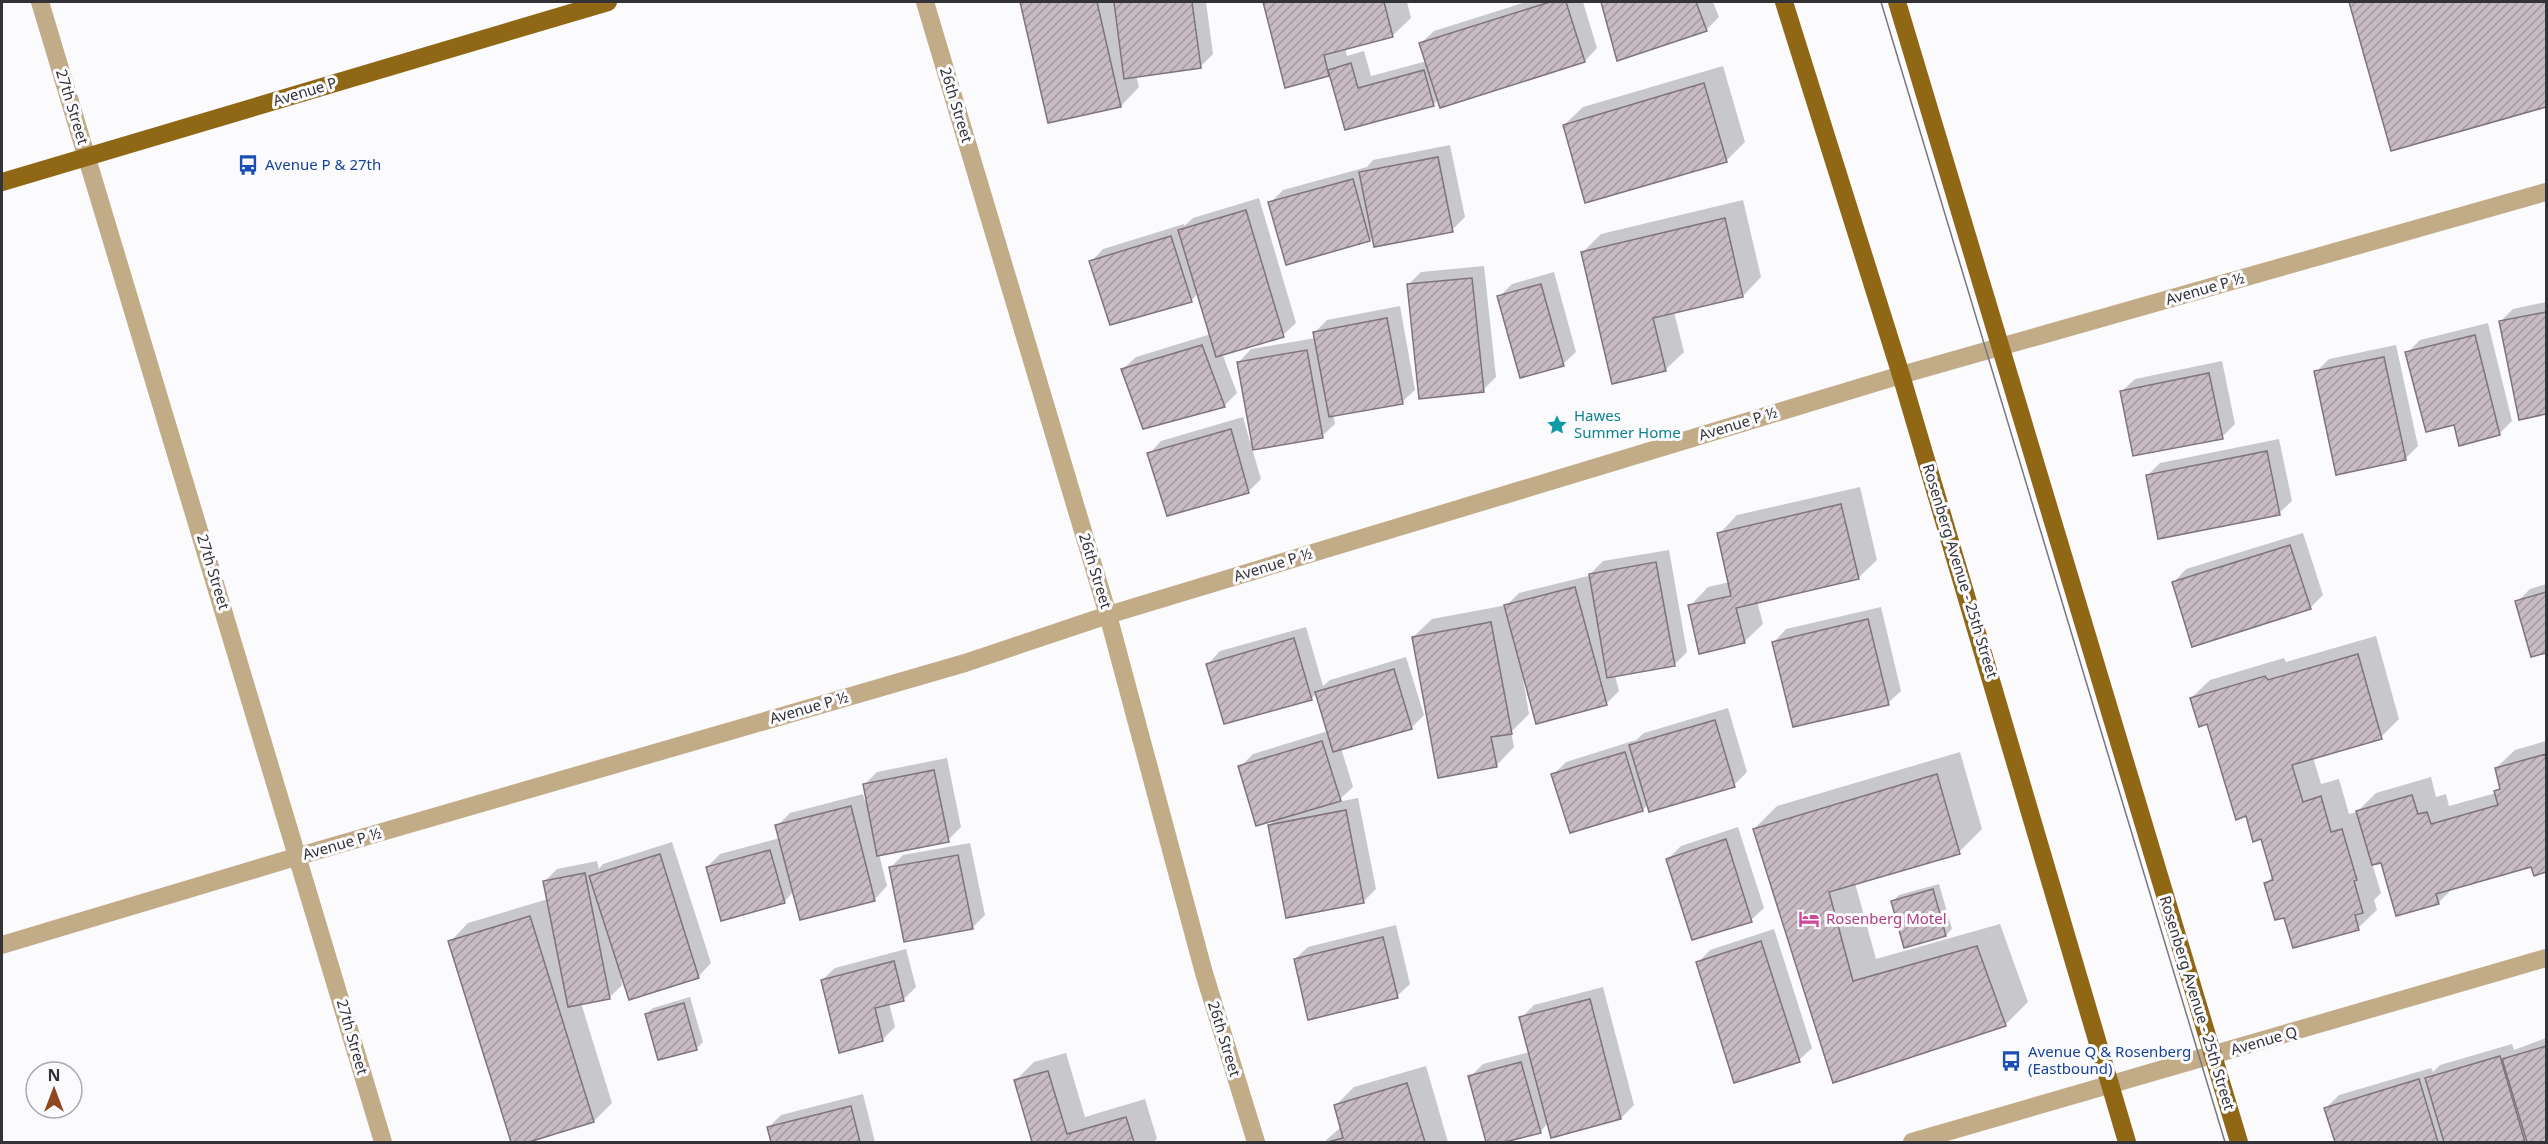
<svg xmlns="http://www.w3.org/2000/svg" width="2548" height="1144" font-family="'Noto Sans',sans-serif">
<style>
.shadow{fill:#0003}
.building{fill:url(#building-hatch);stroke:#80747b;stroke-width:1.5}
.lines{fill:none;stroke-linecap:round;stroke-linejoin:round}
.minor{stroke:#c2ab87;stroke-width:18}
.major{stroke:#906715;stroke-width:18}
.tram{stroke:#78777c;stroke-width:1.5}
.labels{text-anchor:middle;stroke-width:6;stroke-linejoin:round;paint-order:stroke}
.street-label{font-size:15px;fill:#333237;stroke:#fbfbfe}
.transit-label{font-size:15px;fill:#164399;stroke:#fbfbfe;text-anchor:start}
.culture-label{font-size:15px;fill:#0d838f;stroke:#fbfbfe;text-anchor:start}
.hotel-label{font-size:15px;fill:#b23c85;stroke:#fbfbfe;text-anchor:start}
</style>
<defs>
<pattern id="building-hatch" width="6" height="6" patternUnits="userSpaceOnUse" patternTransform="scale(1.5)"><rect width="6" height="6" fill="#c8bbc2"/><path d="M-1 1l2-2M0 6l6-6M5 7l2-2" fill="none" stroke="#a3999e"/></pattern>
</defs>
<rect width="100%" height="100%" fill="#fbfbfe"/>
<g class="shadow">
<path d="M1022,2H1206L1213,54L1200,67L1136,75L1139,87L1121,106L1050,121Z"/>
<path d="M1265,2H1407L1411,18L1392,36L1345,48L1347,56L1364,51L1371,76L1427,61L1421,43L1434,31L1526,2H1583L1597,48L1585,61L1439,99L1433,105L1346,129L1330,73L1286,86Z"/>
<path d="M1603,2H1713L1719,17L1706,30L1618,59Z"/>
<path d="M2350,2H2546V105L2392,149Z"/>
<path d="M1723,66L1745,142L1726,161L1564,125L1583,107Z"/>
<path d="M1450,145L1465,217L1452,230L1373,236L1370,240L1270,203L1283,190L1367,167L1373,160Z"/>
<path d="M1259,198L1296,323L1283,335L1222,353L1237,393L1224,406L1123,369L1136,357L1211,334L1198,293L1191,301L1091,262L1103,249L1184,224V226L1193,218Z"/>
<path d="M1743,200L1761,277L1743,296L1674,312L1684,352L1665,370L1583,252L1601,234Z"/>
<path d="M1484,266L1496,377L1483,390L1408,285L1421,272Z"/>
<path d="M1554,272L1576,352L1563,364L1499,297L1512,284Z"/>
<path d="M2546,302V413L2521,418L2500,322L2513,309Z"/>
<path d="M1400,306L1415,390L1402,402L1333,414L1335,424L1322,436L1252,448L1261,479L1248,492L1149,454L1161,441L1243,417L1250,442L1253,441L1239,362L1251,349L1316,338L1315,332L1327,320Z"/>
<path d="M2488,323L2512,421L2499,434L2455,423L2407,353L2420,340Z"/>
<path d="M2396,345L2418,446L2405,459L2316,372L2329,359Z"/>
<path d="M2222,361L2235,424L2222,437L2122,391L2135,379Z"/>
<path d="M2279,439L2292,501L2279,513L2147,476L2160,463Z"/>
<path d="M1860,487L1877,560L1858,578L1757,601L1763,624L1744,642L1690,606L1708,587L1730,582L1719,534L1737,515Z"/>
<path d="M2303,533L2323,595L2310,608L2174,582L2186,569Z"/>
<path d="M1669,550L1687,652L1674,665L1615,675L1619,691L1606,704L1523,679L1529,714L1511,732L1514,747L1496,766L1413,637L1432,619L1507,605L1519,593L1588,576L1603,561Z"/>
<path d="M2546,584V651L2532,655L2517,602L2530,589Z"/>
<path d="M1881,607L1901,691L1888,703L1774,642L1786,629Z"/>
<path d="M1306,627L1323,686L1330,680L1406,657L1424,715L1411,728L1341,748L1353,787L1337,802L1358,798L1376,889L1363,902L1269,826L1276,819L1240,767L1253,754L1328,731L1317,693L1311,699L1208,664L1220,651Z"/>
<path d="M2376,636L2399,719L2381,737L2313,757L2321,784L2339,779L2349,814L2357,812L2376,793L2431,777L2436,797L2446,794L2449,806L2496,793L2501,786L2496,768L2515,750L2546,741V870L2535,874L2533,866L2453,888L2438,903L2382,861L2372,863L2381,893L2374,900L2377,910L2358,928L2285,916L2266,883L2273,876L2262,837L2247,815L2208,722L2191,698L2210,680L2284,658L2286,662Z"/>
<path d="M1728,708L1747,772L1734,785L1648,804L1643,810L1571,832L1553,775L1566,762L1636,740L1644,733Z"/>
<path d="M1960,752L1982,829L1959,852L1855,883L1876,959L2000,924L2028,1002L2005,1025L1834,1081L1754,829L1777,806Z"/>
<path d="M947,758L961,827L948,840L879,854L887,886L875,899L794,891L784,902L707,867L720,854L780,838L777,826L790,813L863,794L865,801L867,800L864,785L877,772Z"/>
<path d="M1738,827L1764,908L1751,920L1668,859L1681,846Z"/>
<path d="M672,842L711,963L699,976L629,998L623,977L621,978L622,985L609,998L581,1003L612,1103L594,1121L524,1142H513L450,942L468,923L548,899L544,882L557,869L597,861L599,869L603,864Z"/>
<path d="M970,843L985,915L972,928L890,868L903,855Z"/>
<path d="M1939,884L1952,929L1946,935L1893,901L1899,895Z"/>
<path d="M1396,925L1410,984L1397,996L1295,959L1308,947Z"/>
<path d="M1774,929L1812,1048L1799,1060L1698,963L1710,950Z"/>
<path d="M906,949L916,987L903,1000L889,1003L895,1027L882,1040L822,980L835,968Z"/>
<path d="M1603,987L1634,1105L1621,1118L1552,1136L1548,1123L1540,1132L1500,1142H1488L1470,1077L1483,1064L1530,1052L1521,1018L1534,1005Z"/>
<path d="M690,997L703,1042L697,1048L659,1058L646,1014L653,1008Z"/>
<path d="M2546,1038V1142H2337L2326,1108L2339,1095L2431,1068L2433,1072L2440,1065L2512,1044L2514,1050Z"/>
<path d="M1066,1053L1085,1117L1145,1099L1157,1139L1153,1142H1034L1015,1081L1034,1062Z"/>
<path d="M1426,1066L1448,1142H1324L1342,1126L1336,1105L1354,1087Z"/>
<path d="M863,1094L875,1142H772L768,1128L781,1115Z"/>
</g>
<g class="building">
<path d="M1020,2H1097L1121,107L1048,123Z"/>
<path d="M1114,2H1192L1201,68L1124,79Z"/>
<path d="M1263,2H1384L1393,37L1324,55L1329,76L1285,88Z"/>
<path d="M1550,2H1566L1585,62L1440,108L1419,43Z"/>
<path d="M1601,2H1696L1707,31L1617,61Z"/>
<path d="M2349,2H2546V107L2391,151Z"/>
<path d="M1351,63L1358,88L1424,70L1434,106L1345,130L1328,70Z"/>
<path d="M1704,83L1727,162L1585,203L1563,125Z"/>
<path d="M1438,157L1453,232L1374,247L1359,172Z"/>
<path d="M1353,179L1370,241L1286,265L1268,202Z"/>
<path d="M1246,210L1284,337L1216,357L1178,230Z"/>
<path d="M1725,218L1743,297L1653,318L1666,371L1612,384L1581,252Z"/>
<path d="M1171,236L1192,302L1110,325L1089,261Z"/>
<path d="M1472,278L1484,392L1419,399L1407,284Z"/>
<path d="M1541,284L1564,366L1520,378L1497,296Z"/>
<path d="M2546,312V414L2519,420L2499,321Z"/>
<path d="M1387,318L1403,404L1329,417L1313,332Z"/>
<path d="M2475,335L2500,435L2459,446L2454,425L2426,432L2405,352Z"/>
<path d="M1202,345L1225,407L1143,429L1121,369Z"/>
<path d="M1307,350L1323,438L1253,450L1237,362Z"/>
<path d="M2384,357L2406,460L2336,475L2314,371Z"/>
<path d="M2209,373L2223,439L2133,456L2120,391Z"/>
<path d="M1231,429L1249,493L1167,516L1147,453Z"/>
<path d="M2267,451L2280,515L2158,539L2146,475Z"/>
<path d="M1841,504L1859,579L1736,608L1745,643L1699,654L1688,605L1731,596L1717,533Z"/>
<path d="M2290,545L2311,609L2192,647L2172,582Z"/>
<path d="M1656,562L1675,666L1607,678L1589,574Z"/>
<path d="M1575,587L1607,705L1536,724L1504,605Z"/>
<path d="M2546,592V653L2531,657L2515,601Z"/>
<path d="M1868,619L1889,705L1793,727L1772,642Z"/>
<path d="M1491,622L1512,734L1491,737L1497,767L1438,778L1412,637Z"/>
<path d="M1294,638L1312,700L1224,724L1206,664Z"/>
<path d="M2358,654L2382,739L2292,765L2303,802L2321,796L2331,832L2342,829L2357,880L2354,881L2363,913L2355,915L2359,930L2293,948L2284,918L2275,920L2264,883L2273,880L2261,839L2253,842L2246,816L2236,820L2207,724L2199,727L2190,698L2265,676L2268,680Z"/>
<path d="M1394,669L1412,729L1333,752L1315,692Z"/>
<path d="M1715,720L1735,787L1649,812L1629,745Z"/>
<path d="M1322,741L1341,801L1256,826L1238,766Z"/>
<path d="M1625,752L1643,811L1570,833L1551,774Z"/>
<path d="M2546,754V872L2534,876L2531,867L2436,894L2439,904L2396,916L2381,863L2372,865L2356,811L2412,795L2418,814L2427,812L2431,824L2498,805L2494,791L2500,789L2495,768Z"/>
<path d="M934,770L949,842L877,856L863,784Z"/>
<path d="M1937,774L1960,854L1829,892L1853,981L1977,946L2006,1026L1833,1083L1753,829Z"/>
<path d="M851,806L875,901L800,920L775,825Z"/>
<path d="M1346,810L1364,903L1286,918L1268,825Z"/>
<path d="M1726,839L1752,922L1692,940L1666,859Z"/>
<path d="M770,850L785,903L721,921L706,867Z"/>
<path d="M660,854L699,978L629,1000L589,876Z"/>
<path d="M958,855L973,929L904,942L889,867Z"/>
<path d="M585,873L610,999L568,1007L543,881Z"/>
<path d="M1933,889L1946,936L1904,948L1891,901Z"/>
<path d="M530,916L594,1122L529,1142H511L448,941Z"/>
<path d="M1383,937L1398,998L1308,1020L1294,959Z"/>
<path d="M1761,941L1800,1062L1734,1083L1696,962Z"/>
<path d="M894,961L904,1001L875,1008L883,1041L839,1053L821,980Z"/>
<path d="M1590,999L1621,1119L1551,1138L1519,1017Z"/>
<path d="M684,1003L697,1050L658,1060L645,1014Z"/>
<path d="M2546,1046V1142H2527L2502,1059Z"/>
<path d="M2500,1056L2525,1142H2444L2425,1078Z"/>
<path d="M1521,1062L1541,1133L1505,1142H1486L1468,1076Z"/>
<path d="M1048,1071L1067,1134L1126,1117L1134,1142H1032L1014,1080Z"/>
<path d="M2419,1079L2438,1142H2335L2324,1108Z"/>
<path d="M1407,1083L1425,1142H1328L1343,1138L1334,1105Z"/>
<path d="M851,1106L860,1142H771L767,1127Z"/>
</g>
<g class="lines">
<g class="minor">
<path d="M40,2L383,1142"/>
<path d="M925,2L1108,615L1204,973L1256,1142"/>
<path d="M2,945L299,856L965,663L1108,615L1901,375L2546,192"/>
<path d="M1912,1142C2123,1080 2335,1020 2546,958"/>
</g>
<g class="major">
<path d="M1784,2L1901,375L2127,1142"/>
<path d="M1897,2L2239,1142"/>
<path d="M2,182L608,2"/>
</g>
<path class="tram" d="M1881,2L2225,1142"/>
</g>
<defs>
<g id="bus-bare" transform="scale(1.62)"><path d="M-5-6H5V4H4V6H2V4H-2V6H-4V4H-5ZM-3.5-4V0h7V-4ZM-3.5 1.2v1.5H-2V1.2ZM2 1.2v1.5H3.5V1.2Z" fill="#1a4fb4" stroke="#fbfbfe" stroke-width="2.5" paint-order="stroke"/></g>
<g id="sight-bare" transform="scale(1.62)"><path d="M0-6L1.8-2.2L6-1.7L2.9 1.2L3.7 5.4L0 3.3L-3.7 5.4L-2.9 1.2L-6-1.7L-1.8-2.2Z" fill="#0f9aa8" stroke="#fbfbfe" stroke-width="2.5" paint-order="stroke"/></g>
<g id="hotel-bare" transform="scale(1.62)"><path d="M-6-4.5h1.5V1H6V5H4.5V3h-9V5H-6ZM-4 0a1.8 1.8 0 1 1 3.6 0ZM.5 0V-2.5h3Q6-2.5 6 0Z" fill="#d1479c" stroke="#fbfbfe" stroke-width="2.5" paint-order="stroke"/></g>
</defs>
<g fill-rule="evenodd">
<use href="#bus-bare" x="248" y="165"/>
<use href="#sight-bare" x="1557" y="425"/>
<use href="#hotel-bare" x="1809" y="919"/>
<use href="#bus-bare" x="2011" y="1061"/>
</g>
<g class="labels">
<g class="street-label">
<text transform="translate(305 92) rotate(-17)" y="5">Avenue P</text>
<text transform="translate(956 105) rotate(73)" y="5">26th Street</text>
<text transform="translate(72 107) rotate(73)" y="5">27th Street</text>
<text transform="translate(2205 289) rotate(-16)" y="5">Avenue P ½</text>
<text transform="translate(1738 424) rotate(-17)" y="5">Avenue P ½</text>
<text transform="translate(1273 565) rotate(-17)" y="5">Avenue P ½</text>
<text transform="translate(1095 571) rotate(73)" y="5">26th Street</text>
<text transform="translate(1960 571) rotate(73)" y="5">Rosenberg Avenue - 25th Street</text>
<text transform="translate(213 572) rotate(73)" y="5">27th Street</text>
<text transform="translate(809 708) rotate(-16)" y="5">Avenue P ½</text>
<text transform="translate(342 844) rotate(-16)" y="5">Avenue P ½</text>
<text transform="translate(2197 1003) rotate(73)" y="5">Rosenberg Avenue - 25th Street</text>
<text transform="translate(352 1037) rotate(74)" y="5">27th Street</text>
<text transform="translate(1224 1039) rotate(73)" y="5">26th Street</text>
<text transform="translate(2264 1041) rotate(-16)" y="5">Avenue Q</text>
</g>
<g class="transit-label">
<text x="265" y="170">Avenue P &amp; 27th</text>
<text x="2028" y="1057">Avenue Q &amp; Rosenberg<tspan x="2028" dy="17">(Eastbound)</tspan></text>
</g>
<g class="culture-label">
<text x="1574" y="421">Hawes<tspan x="1574" dy="17">Summer Home</tspan></text>
</g>
<g class="hotel-label">
<text x="1826" y="924">Rosenberg Motel</text>
</g>
</g>
<rect width="2548" height="1144" fill="none" stroke="#333237" stroke-width="6"/>
<g transform="translate(54 1090)"><circle r="28" fill="#fbfbfe" stroke="#ababae" stroke-width="1.5"/>
<path d="M0-4.5L10 22L0 15L-10 22Z" fill="#8f4922"/>
<text y="-9" font-size="16" font-weight="bold" text-anchor="middle" fill="#333237">N</text>
</g>
</svg>
